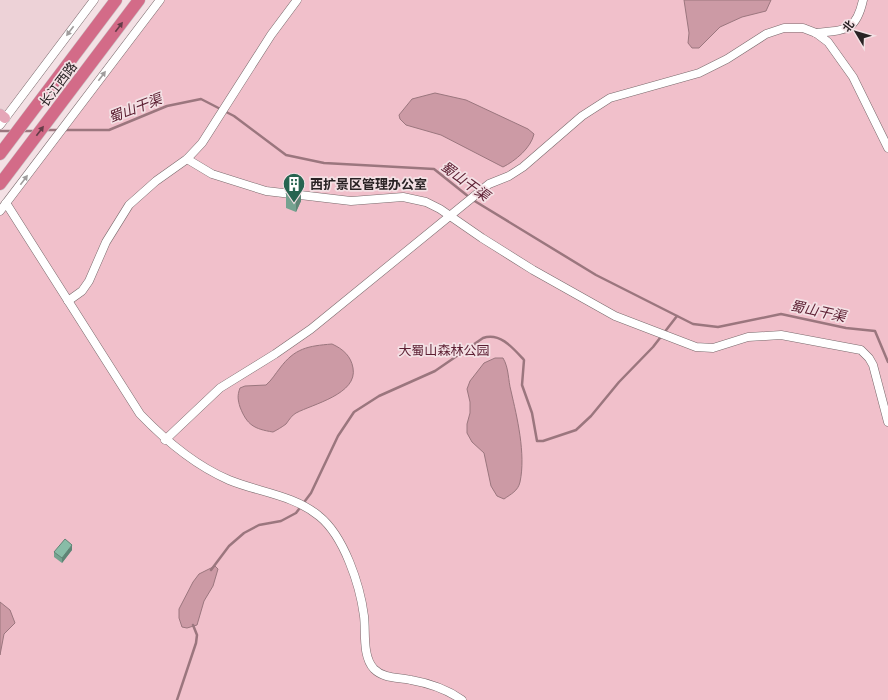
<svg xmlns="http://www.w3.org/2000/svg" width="888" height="700" font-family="'DejaVu Sans','Noto Sans SC',sans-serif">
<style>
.built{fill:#edd2d7}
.green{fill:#f1c0cb}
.water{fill:#cc9aa5;stroke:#9b767e}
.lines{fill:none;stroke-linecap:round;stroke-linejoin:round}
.stream{stroke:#9b767e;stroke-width:2.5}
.minor-casing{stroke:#79696c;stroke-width:9}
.major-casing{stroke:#c7c6c6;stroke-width:11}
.highway-casing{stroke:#c7c6c6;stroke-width:13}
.minor{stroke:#fff;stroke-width:8}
.major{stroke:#e5a6b8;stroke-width:10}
.highway{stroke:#d36b88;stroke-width:12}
.wall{fill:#75a290}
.shaded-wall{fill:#5f8475}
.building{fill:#88bca7;stroke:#5f8475}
.oneway{fill:#643c47}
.oneway2{fill:#9f9c9c}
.labels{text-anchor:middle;stroke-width:3.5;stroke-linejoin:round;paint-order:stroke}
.street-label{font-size:13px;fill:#292224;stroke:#f4e1e5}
.poi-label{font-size:13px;font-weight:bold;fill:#292224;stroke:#f4e1e5;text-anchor:start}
.park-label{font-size:13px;fill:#5c1e32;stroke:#f4e1e5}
.water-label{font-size:14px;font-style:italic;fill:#5b1e31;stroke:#f4e1e5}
</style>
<rect width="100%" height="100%" fill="#f4e1e5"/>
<path class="built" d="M0,0H94L5,118L0,114Z"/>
<path class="green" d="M160,0H888V700H0V211Z"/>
<g class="water">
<path d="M684,0H771L766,11L742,17L720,27L699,48H692L688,43L689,33Z"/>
<path d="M435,93L466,100L528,129L534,134C531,148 515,161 503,167L441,135L406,125L400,119L399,115L412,99Z"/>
<path d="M332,344C343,349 351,356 353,368C358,394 313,404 296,413C292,415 289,420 286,424C282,427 277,430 273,432C254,429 247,425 240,407C238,400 237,396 240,388L245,386L266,385C272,380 275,374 280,368C295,348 308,346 332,344Z"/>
<path d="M495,358H503C509,368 508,380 511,391C517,417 526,454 520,482C518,491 511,494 504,499L497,496L491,486L484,453L472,442L467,433V424L470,413V402L467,389L470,381L484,363Z"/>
<path d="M215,566L218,569L213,586L204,601L197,625L187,628L182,627L179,618V609L193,582L199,574Z"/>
<path d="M0,602L10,610L15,623L4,634L0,655Z"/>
</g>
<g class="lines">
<g class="stream">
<path d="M46,130H59"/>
<path d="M64,130H109L167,106L201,99L234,116L286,155L324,163L434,169L469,197"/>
<path d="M0,131H13"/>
<path d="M22,131H35"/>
<path d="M473,200L596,275L693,324L718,327L781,314L846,328L875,331L888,362"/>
<path d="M211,570L229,546L244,533L259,525L281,521L296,513L311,493L338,436L354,412L379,396L435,371L483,338C500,332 513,348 524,360L522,385L532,413L537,441H543L576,430L591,416L619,382L653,347L677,316"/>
<path d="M177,700L196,643L197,635L193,625"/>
</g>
<g class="minor-casing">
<g id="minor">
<path d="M816,33C845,30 856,32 863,0"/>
<path d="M0,125L94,0"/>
<path d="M187,159L212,174L266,191L351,201L403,197L426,202L440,209L482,238L533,270L615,316L696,347L713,348L748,337L781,335L861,350L869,358L873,365L888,422"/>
<path d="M6,203L140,414C166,441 194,465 229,480C258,492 294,495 319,516C344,536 360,585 364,616C366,632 362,656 374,669C384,679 399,677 411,680C428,683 448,690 462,700"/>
<path d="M0,211L160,0"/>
<path d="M68,301L82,291L89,281L106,242L129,205L156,181L187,159L202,143L271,35L297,0"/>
<path d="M165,440L220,388L275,354L311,329L489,184L509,176L523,167L582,116L610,98L699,73L727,59L766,34L784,28H803L816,33L828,42L853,77L888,148"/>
</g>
</g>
<g class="major-casing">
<path id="major" d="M0,114L5,118"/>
</g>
<g class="highway-casing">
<g id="highway">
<path d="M0,154L116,0"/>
<path d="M0,184L139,0"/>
</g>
</g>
<use href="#minor" class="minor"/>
<use href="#major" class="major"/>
<use href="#highway" class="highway"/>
</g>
<g class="wall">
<path d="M286,194L301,201L296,212L286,208Z"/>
<path d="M72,550L62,563L54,557V552Z"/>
</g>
<g class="shaded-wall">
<path d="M301,187V201L296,212V198Z"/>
<path d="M72,545V550L62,563V558Z"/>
</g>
<g class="building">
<path d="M291,182L301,187L296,198L286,194Z"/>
<path d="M65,539L72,545L62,558L54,552Z"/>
</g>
<defs><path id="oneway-solid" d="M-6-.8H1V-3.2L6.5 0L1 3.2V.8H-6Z"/></defs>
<g class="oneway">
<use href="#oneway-solid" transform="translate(119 27) rotate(-53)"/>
<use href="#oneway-solid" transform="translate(40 131) rotate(-53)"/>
</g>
<g class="oneway2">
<use href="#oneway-solid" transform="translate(70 31) rotate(127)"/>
<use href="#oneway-solid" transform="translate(102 76) rotate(-53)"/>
<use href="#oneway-solid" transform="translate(24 180) rotate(-53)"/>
</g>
<defs>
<g id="building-pin" transform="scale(1.15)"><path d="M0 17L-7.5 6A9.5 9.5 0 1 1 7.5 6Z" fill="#276450" stroke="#f4e1e5"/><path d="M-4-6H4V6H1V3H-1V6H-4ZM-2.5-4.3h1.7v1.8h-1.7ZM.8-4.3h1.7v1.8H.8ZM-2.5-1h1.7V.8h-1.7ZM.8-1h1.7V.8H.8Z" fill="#fff"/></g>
</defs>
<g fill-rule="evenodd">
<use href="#building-pin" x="294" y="184"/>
</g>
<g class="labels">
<g class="street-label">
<text transform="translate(58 84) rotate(-53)" y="5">长江西路</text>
</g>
<g class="poi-label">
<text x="310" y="189">西扩景区管理办公室</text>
</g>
<g class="park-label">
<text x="444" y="355">大蜀山森林公园</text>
</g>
<g class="water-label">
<text transform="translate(135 108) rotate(-21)" y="5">蜀山干渠</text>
<text transform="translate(465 181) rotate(36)" y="5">蜀山干渠</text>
<text transform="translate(818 311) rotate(12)" y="5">蜀山干渠</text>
</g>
</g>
<g transform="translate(856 32) rotate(308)" stroke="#f4e1e5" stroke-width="3" paint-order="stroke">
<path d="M0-3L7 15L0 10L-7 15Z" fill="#292224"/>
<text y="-6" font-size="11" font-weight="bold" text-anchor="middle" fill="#292224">北</text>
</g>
</svg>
